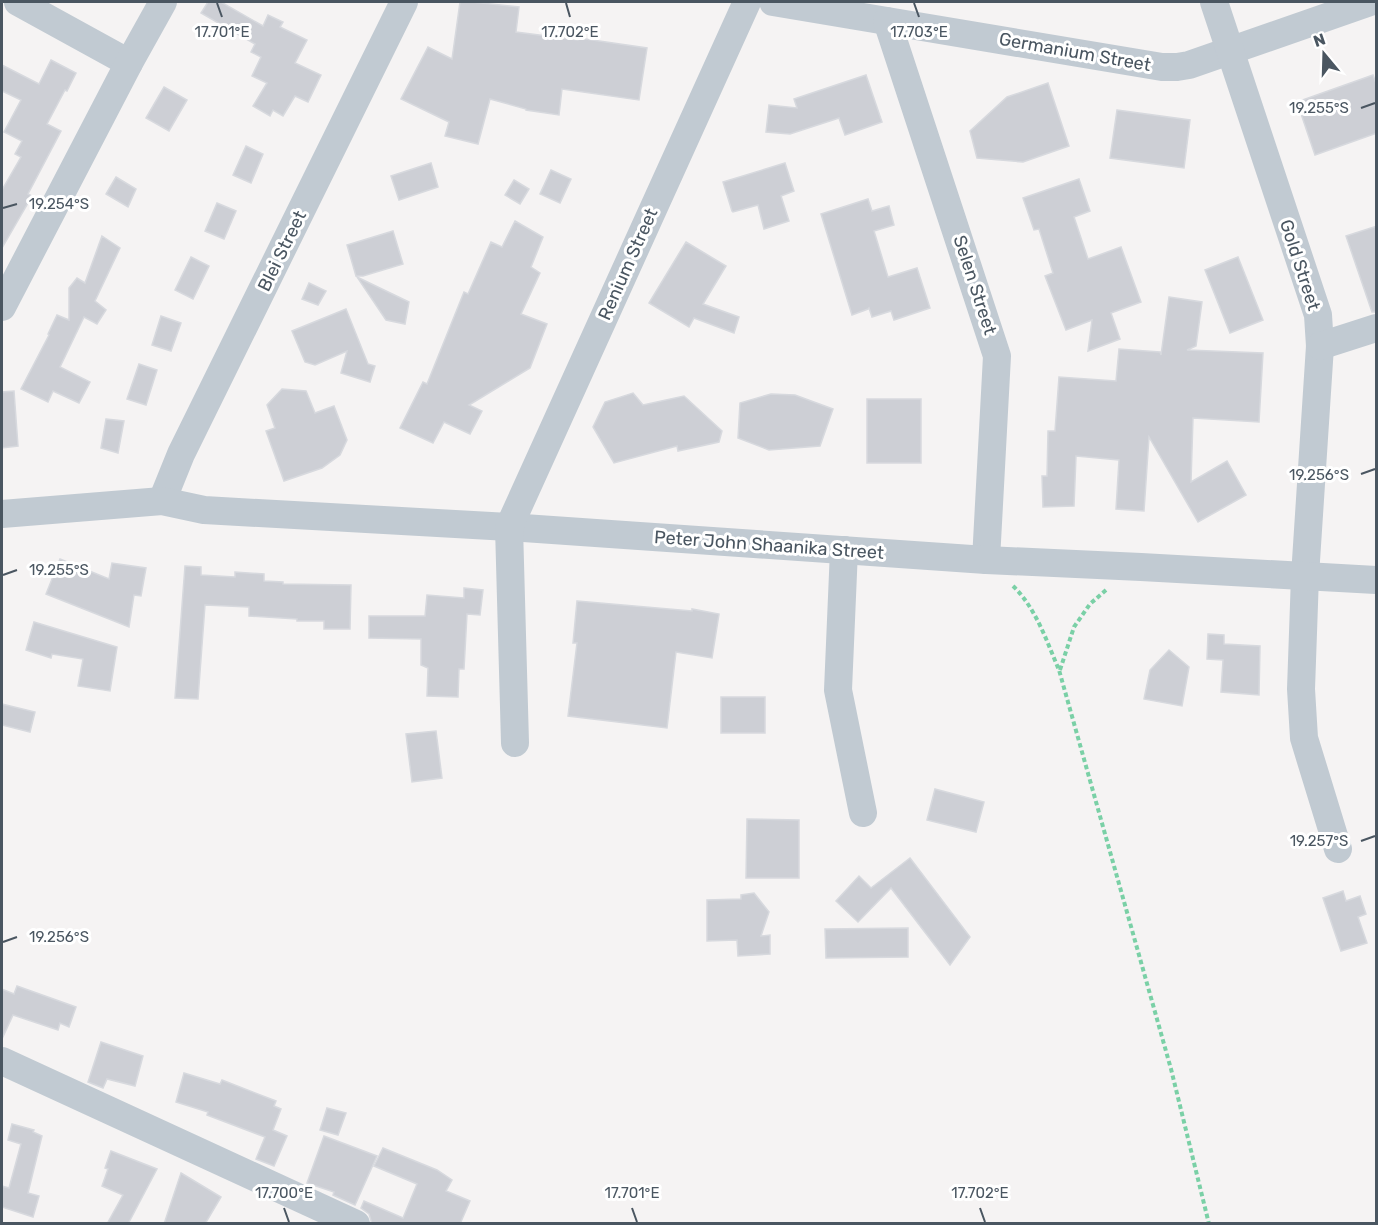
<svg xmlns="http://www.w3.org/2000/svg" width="1378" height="1225" font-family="Rubik,sans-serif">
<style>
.building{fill:#cdcfd5;stroke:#d7d9de;stroke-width:1.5}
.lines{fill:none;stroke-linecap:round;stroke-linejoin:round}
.path{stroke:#7ad0a6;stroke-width:4;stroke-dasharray:4.5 3;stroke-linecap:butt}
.minor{stroke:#c1cad2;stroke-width:28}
.ticks{fill:none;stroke:#4a5661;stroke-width:2}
.labels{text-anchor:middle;stroke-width:6;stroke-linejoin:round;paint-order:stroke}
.street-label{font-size:18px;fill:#4a5661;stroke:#fff}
.ticks-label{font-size:15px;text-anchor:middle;fill:#4a5661;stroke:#fff;stroke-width:6;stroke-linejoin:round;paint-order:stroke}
</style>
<rect width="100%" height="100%" fill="#f5f3f3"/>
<g class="building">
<path d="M208,2H221L263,26L268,15L283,22L280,27L307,40L295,63L321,75L308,102L295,96L283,116L273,110L270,116L253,106L267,83L252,76L261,57L251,52L255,44L201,13Z"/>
<path d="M460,2H472L519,7L516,32L578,40L579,38L647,48L639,100L562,89L559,115L526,110V109L490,99L478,144L445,136L449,122L401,99L428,47L452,59Z"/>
<path d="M51,60L76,73L67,91L65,90L47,124L61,131L28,194L32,196L2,248V190L21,157L15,154L22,141L4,132L21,100L2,91V65L39,84Z"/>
<path d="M866,75L882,122L845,135L839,118L790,134L766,132L769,105L797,108L794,99Z"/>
<path d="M1373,75L1377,86V133L1315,155L1297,102Z"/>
<path d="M1048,83L1069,146L1023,162L977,158L970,131L1007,97Z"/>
<path d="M164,87L187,100L169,131L146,118Z"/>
<path d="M1117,110L1190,120L1184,168L1110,158Z"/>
<path d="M246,146L263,154L251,183L233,175Z"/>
<path d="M431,163L438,187L399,200L391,176Z"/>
<path d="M785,163L794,191L781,196L789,221L764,229L758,205L733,212L732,211L723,182Z"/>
<path d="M551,170L571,179L560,203L540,194Z"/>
<path d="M116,177L136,189L128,207L106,194Z"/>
<path d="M1079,179L1090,211L1074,217L1088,259L1121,247L1141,302L1111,313L1120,339L1088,351L1092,320L1066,330L1045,276L1053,273L1039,229L1034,230L1023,198Z"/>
<path d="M514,180L529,189L520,204L505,195Z"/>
<path d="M868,199L872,211L889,206L894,225L874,231L888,277L917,268L930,308L894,320L891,311L872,317L869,308L868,309L852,315L821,214Z"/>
<path d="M217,203L236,211L224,239L205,231Z"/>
<path d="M515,221L543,237L531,267L540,273L521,314L547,324L530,368L469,405L482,411L470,434L444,422L433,443L400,428L423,382L427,384L464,292L468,294L491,242L502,247Z"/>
<path d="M1377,226V312H1372L1346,236Z"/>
<path d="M393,231L403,264L363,276H356L347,245Z"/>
<path d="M102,236L120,248L95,301L106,310L97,324L84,317L60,367L90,382L79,403L53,391L48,402L21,389L49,335L48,334L57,315L69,320V288L77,278L85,283Z"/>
<path d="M686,242L726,266L703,304L739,317L734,333L694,318L689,327L649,303Z"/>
<path d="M191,257L209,266L193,299L175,290Z"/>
<path d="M1238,257L1263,320L1230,333L1205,270Z"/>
<path d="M357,277L409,302L405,324L386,320Z"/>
<path d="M309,283L326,291L318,305L302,299Z"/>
<path d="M1169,297L1202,302L1196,346L1187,350L1263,353L1259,422L1193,418L1191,482L1227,461L1246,495L1198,522L1149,437L1144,511L1116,509L1119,460L1076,456L1074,506L1043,507L1042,476H1047L1048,431H1055L1059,377L1116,381L1119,349L1160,352L1161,355Z"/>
<path d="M346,309L368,364L375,366L370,382L341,373L347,351L315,365L305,362L292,331Z"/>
<path d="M161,316L181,323L171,351L152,345Z"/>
<path d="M139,364L157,370L146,405L127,399Z"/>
<path d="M282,389L306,391L315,413L334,406L347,440L340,455L322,468L284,481L266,431L275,428L267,405Z"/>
<path d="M14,391L18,446L2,448V392Z"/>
<path d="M633,393L643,405L684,396L722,431L719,442L678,451L677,446L614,463L593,427L605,402Z"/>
<path d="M771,394L795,395L833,409L820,446L769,450L738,438L740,403Z"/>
<rect x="867" y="399" width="54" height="64"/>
<path d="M106,419L124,421L118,453L101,448Z"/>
<path d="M60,559L109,579L112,563L146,568L141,596L134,595L129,627L46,594Z"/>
<path d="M185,566L201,567V575L235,577V572L264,574V581L283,582V584L351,585L350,629H324V621H297V619L249,616V607L205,605L198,699L175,698Z"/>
<path d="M464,588L483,590L480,615L467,614L464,669H459L458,697L427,696L428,668L421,665V639L369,638V616H425L427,595L464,598Z"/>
<path d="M577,601L692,611V609L719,614L712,658L676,652L667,728L568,716L577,643H573Z"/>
<path d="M34,622L117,647L110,691L78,686L83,659L52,654L51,658L26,650Z"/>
<path d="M1208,634L1224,635V644L1260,646L1259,695L1221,692L1223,660L1207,659Z"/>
<path d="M1169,650L1189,667L1182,706L1144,699L1150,670Z"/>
<rect x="721" y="697" width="44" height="36"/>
<path d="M2,704L35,712L30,732L2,725Z"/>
<path d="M436,731L442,778L412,782L406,734Z"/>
<path d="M935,789L984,802L976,832L927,820Z"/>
<path d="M747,819L799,820V878H746Z"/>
<path d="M910,858L970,937L950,965L891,888L858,922L836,901L859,876L871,888Z"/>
<path d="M1343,891L1346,901L1360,896L1366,914L1358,917L1367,943L1341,951L1323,898Z"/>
<path d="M754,893L769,912L761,936L770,935V954L738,956L737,940L707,941V900L741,899V895Z"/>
<path d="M908,928V957L826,958L825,929Z"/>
<path d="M17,986L76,1007L69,1027L60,1023L58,1030L13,1015L2,1039V989L14,994Z"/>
<path d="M101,1042L143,1056L135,1086L107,1079L103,1088L88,1082Z"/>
<path d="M184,1073L220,1084L222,1080L276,1101L274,1106L281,1109L273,1130L287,1136L274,1166L256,1159L265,1137L207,1115L208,1112L176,1102Z"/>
<path d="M327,1108L346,1113L338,1135L320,1130Z"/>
<path d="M12,1124L34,1130L33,1132L42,1136L28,1193L39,1196L33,1217L2,1207V1186L9,1188L21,1144L8,1140Z"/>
<path d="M324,1136L377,1156L355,1205L333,1195L334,1192L307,1183Z"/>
<path d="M383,1148L437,1170L452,1180L446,1191L470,1201L460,1224H372L369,1214L361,1208L364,1201L403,1218L417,1184L374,1166Z"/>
<path d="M111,1151L157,1169L128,1224H107L123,1195L102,1186L108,1169L105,1168Z"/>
<path d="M181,1173L221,1197L205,1224H164Z"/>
</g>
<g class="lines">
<g class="path">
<path d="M1013,586C1036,608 1047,642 1059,670L1171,1069L1209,1224"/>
<path d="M1060,670L1074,627L1090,604L1106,590"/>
</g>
<g class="minor">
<path d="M18,2L129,63"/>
<path d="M773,2L1162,67H1177L1189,65L1370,2"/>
<path d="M1214,2L1318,315L1320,346L1305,576L1301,689L1304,738L1338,849"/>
<path d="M887,21L997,356L986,560"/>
<path d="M2,307L129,63L163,2"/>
<path d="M1320,346L1376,328"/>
<path d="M162,501L181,454L404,2"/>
<path d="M2,514L162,501L204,510L509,527L986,560L1141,567L1376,580"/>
<path d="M844,550L838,690L863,813"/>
<path d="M515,743L509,527L747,2"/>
<path d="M2,1061L356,1224"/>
</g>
</g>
<path class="ticks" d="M217,3L222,17M566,3L570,17M914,3L919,17M1361,108L1375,103M3,208L17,204M1361,474L1375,469M3,575L17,570M1361,841L1375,836M3,942L17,937M284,1208L289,1222M632,1208L637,1222M980,1208L985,1222"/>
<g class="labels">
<g class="street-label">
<text transform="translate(1075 52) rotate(10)" y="6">Germanium Street</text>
<text transform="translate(282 251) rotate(-64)" y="6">Blei Street</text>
<text transform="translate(628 264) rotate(-66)" y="6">Renium Street</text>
<text transform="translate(1300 265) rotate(72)" y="6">Gold Street</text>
<text transform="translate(975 285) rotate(72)" y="6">Selen Street</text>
<text transform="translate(769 545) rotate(4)" y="6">Peter John Shaanika Street</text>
</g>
</g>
<g class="ticks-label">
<text x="222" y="37">17.701°E</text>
<text x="570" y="37">17.702°E</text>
<text x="919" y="37">17.703°E</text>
<text x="1319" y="113">19.255°S</text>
<text x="59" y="209">19.254°S</text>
<text x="1319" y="480">19.256°S</text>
<text x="59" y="575">19.255°S</text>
<text x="1319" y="846">19.257°S</text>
<text x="59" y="942">19.256°S</text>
<text x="284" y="1198">17.700°E</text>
<text x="632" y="1198">17.701°E</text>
<text x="980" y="1198">17.702°E</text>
</g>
<rect width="1378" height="1225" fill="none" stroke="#4a5661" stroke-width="6"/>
<g transform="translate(1324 54) rotate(341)" stroke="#ffffff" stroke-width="4.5" paint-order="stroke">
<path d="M0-4.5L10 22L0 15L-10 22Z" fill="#4a5661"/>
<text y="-9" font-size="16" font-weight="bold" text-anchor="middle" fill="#4a5661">N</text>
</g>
</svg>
